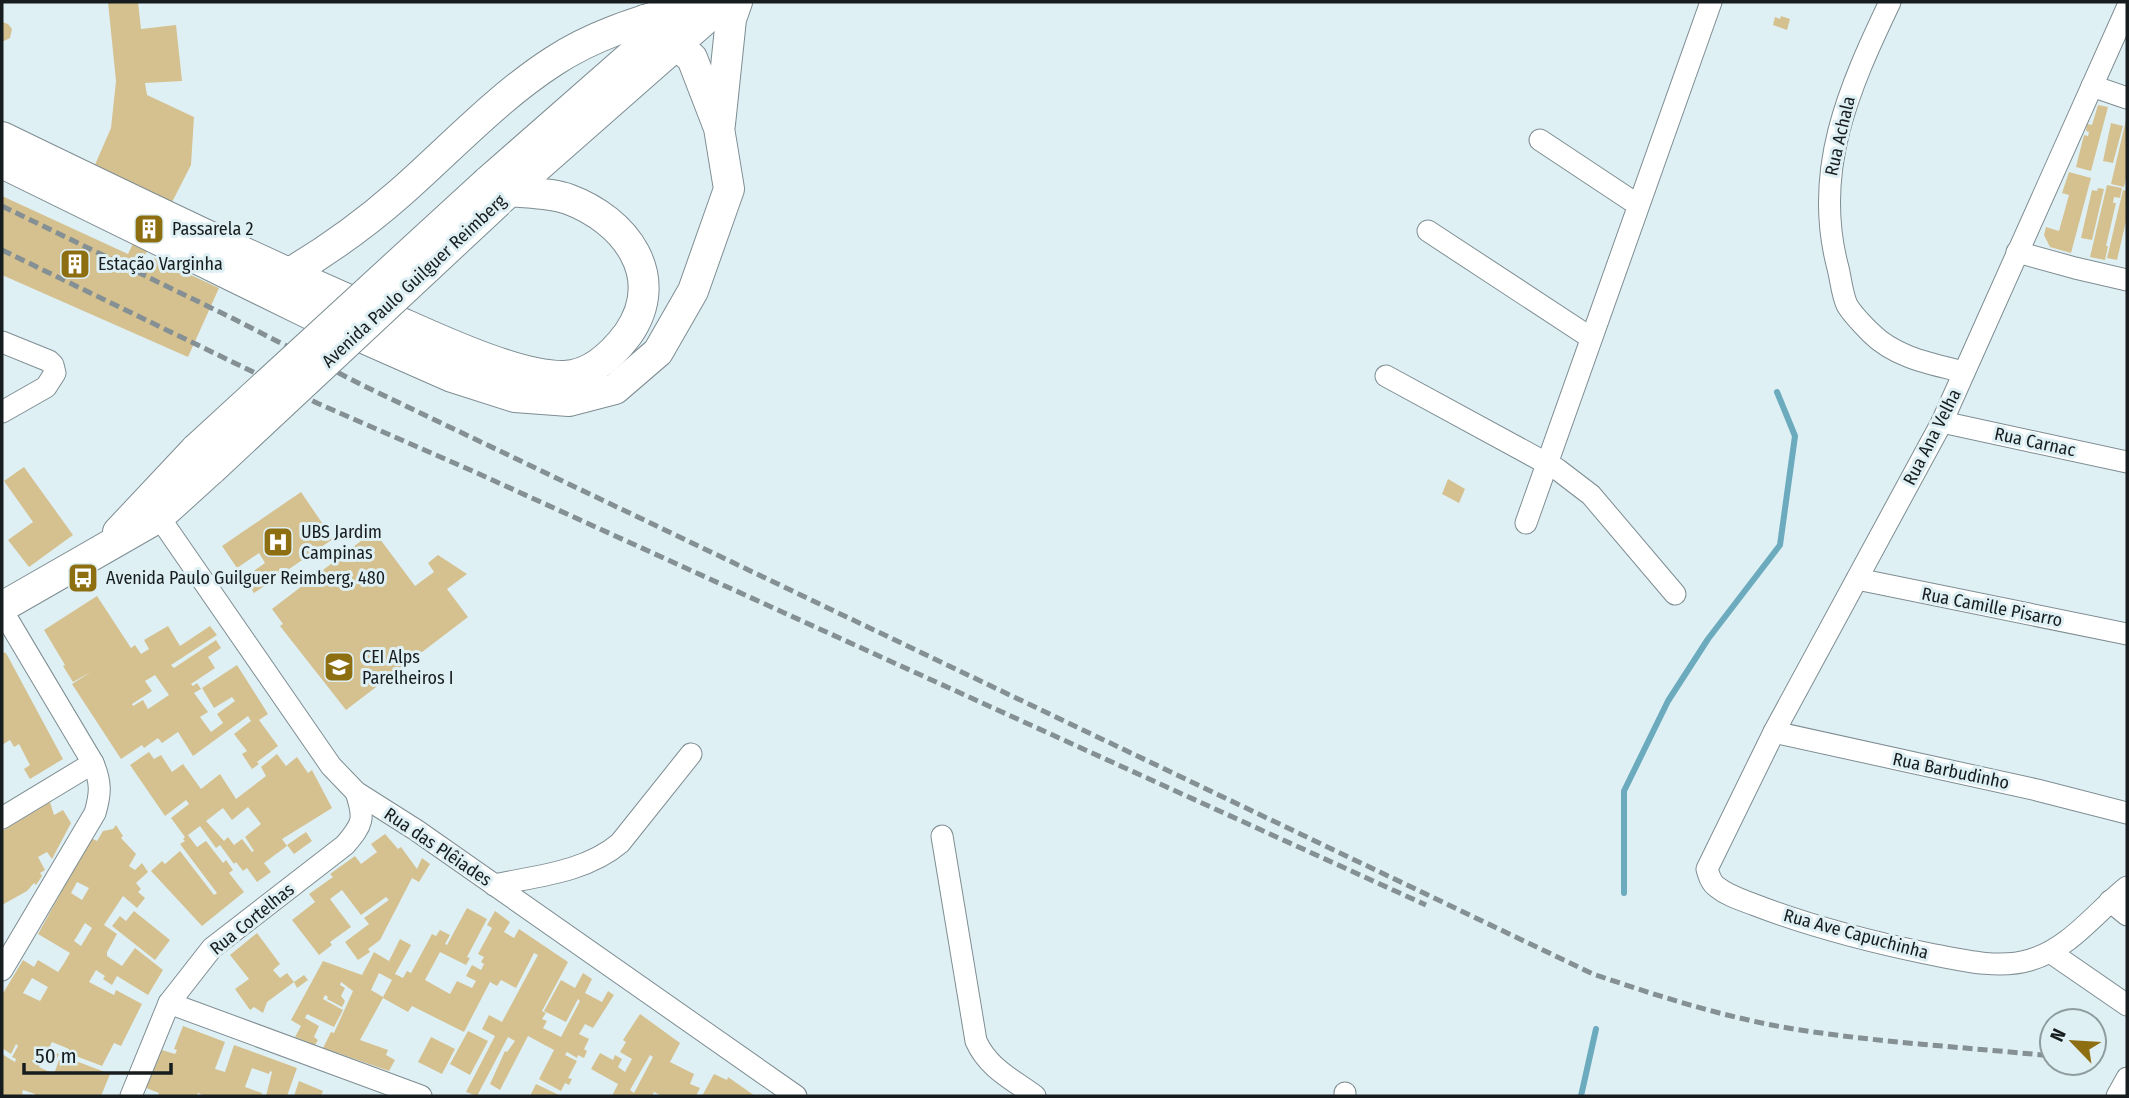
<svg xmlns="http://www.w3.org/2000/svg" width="2129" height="1098" font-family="'Fira Sans Condensed',sans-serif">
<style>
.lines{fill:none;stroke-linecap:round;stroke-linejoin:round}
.stream{stroke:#6babbd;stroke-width:6}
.building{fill:#d5c18f;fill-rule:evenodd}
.street-casing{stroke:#7e8d92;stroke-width:23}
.secondary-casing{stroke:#7e8d92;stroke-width:32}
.street{stroke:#fff;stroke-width:21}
.secondary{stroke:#fff;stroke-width:30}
.rail{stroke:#849094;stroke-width:5;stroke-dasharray:10 5;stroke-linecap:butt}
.secondary-bridge-casing{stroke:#7e8d92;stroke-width:32;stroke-linecap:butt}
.secondary-bridge{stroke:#fff;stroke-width:30}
.labels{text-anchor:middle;stroke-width:6;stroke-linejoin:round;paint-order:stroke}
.street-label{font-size:18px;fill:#171d1e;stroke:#dff0f5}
.poi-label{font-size:18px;fill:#171d1e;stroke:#dff0f5;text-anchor:start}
</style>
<rect width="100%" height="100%" fill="#dff0f5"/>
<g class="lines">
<g class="stream">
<path d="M1624,893V791L1668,701L1708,639L1780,545L1795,436L1777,392"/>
<path d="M1581,1096L1596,1029"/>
</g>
</g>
<g class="building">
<path d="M108,2H138L141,29L176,25L182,81L145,83L147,95L194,117L191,165L142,261L151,265L154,258L219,288L188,357L2,275V196L128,254L156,196L94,167L111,128L116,81Z"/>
<path d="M1781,16L1790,19L1787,30L1773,25L1775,17L1780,19Z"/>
<path d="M2,22L8,24L12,29L10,38L4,41H2Z"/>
<path d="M2098,105L2108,107L2091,171L2076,167L2084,135L2088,136L2089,132L2086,131L2087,124L2092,125Z"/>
<path d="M2126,120L2127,174L2124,187L2111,184Z"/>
<path d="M2111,123L2123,126L2113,163L2103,161Z"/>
<path d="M2069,172L2091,178L2071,253L2050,247L2044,235L2046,227L2059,231L2069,195L2062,193Z"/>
<path d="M2107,185L2122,188L2120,198L2114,197L2113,203H2116L2106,246H2108L2105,260L2090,257Z"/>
<path d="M2098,188L2104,189L2092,240L2081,238L2092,190L2097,191Z"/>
<path d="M2123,190L2127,191V217L2117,260L2107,258Z"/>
<path d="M24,467L73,535L29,567L8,540L33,522L4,481Z"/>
<path d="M1448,479L1465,489L1459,503L1442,494Z"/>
<path d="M301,492L333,539L254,593L244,578L265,563L259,553L237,568L222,546Z"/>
<path d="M374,531L415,586L434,572L428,563L438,555L467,574L447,589L468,617L346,710L280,626L283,624L272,609Z"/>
<path d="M97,596L131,648L135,645L141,654L149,649L144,640L168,626L180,646L210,626L217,635L171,665L174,668L216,640L221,648L208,657L215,668L191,684L193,686L197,683L201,689L194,693L208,712L200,717L211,732L223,723L217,714L235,701L232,697L214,708L202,688L237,665L268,714L259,720L278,746L257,762L259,764L252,769L242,754L247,751L234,734L251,721L248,716L193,756L178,732L162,743L158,738L144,748L142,745L121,759L72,684L91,672L73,682L63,666L65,665L44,630ZM155,675L169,695L148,709L143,700L133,706L132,704L152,691L145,681Z"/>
<path d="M2,652L6,653L63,759L30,779L24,769L30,765L19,744L14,747L10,740L2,745Z"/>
<path d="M149,752L154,759L161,755L172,772L183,764L201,789L220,774L236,799L266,776L261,767L277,754L286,766L297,757L308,773L312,770L332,808L282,839L287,846L264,863L271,872L257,882L247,868L243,871L236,862L234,864L220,845L216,848L200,826L188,835L197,847L206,841L223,863L226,860L233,870L229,873L244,892L202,926L151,871L162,861L165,864L180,851L214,895L217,893L180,844L185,841L183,839L185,837L171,818L189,804L186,800L165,816L130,765ZM248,807L261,824L245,837L254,851L252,852L242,839L234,845L228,837L224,841L206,821L223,808L232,820Z"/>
<path d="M50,802L54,815L63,810L71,823L52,859L47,852L38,857L45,870L40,873L42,876L36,885L34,883L27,891L2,905V831Z"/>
<path d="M116,825L123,836L121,838L136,854L129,866L135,870L142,863L148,872L136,883L141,889L138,892L145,898L137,908L123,896L104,925L117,934L107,952V956L122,966L135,948L163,970L148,995L117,976L112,985L103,979L105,976L96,970L89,982L114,995L116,990L142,1004L121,1046L114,1043L102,1066L68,1053L69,1049L52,1042L48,1050L59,1054L56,1061L44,1057L39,1067L54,1074L59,1060L66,1063L68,1058L110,1074L101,1096H35V1094L23,1090L22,1094L28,1096H2V1054L15,1062L16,1059L12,1057L18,1046L16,1044L11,1054L2,1048V995L23,960L34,967L38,960L58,972L63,965L70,953L38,934L91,838L97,841L103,831L113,829ZM77,882L89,888L82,900L71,893ZM85,923L92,928L81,946L74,941ZM32,978L48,987L40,1001L23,993Z"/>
<path d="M306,832L312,841L294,854L287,845Z"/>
<path d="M385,834L398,849L401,847L417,869L422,858L430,864L419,882L412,878L380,940L368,949L370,952L358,960L345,942L369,924L364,918L389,900L386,897L361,915L342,890L330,899L351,927L330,942L332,945L319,955L292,920L315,902L309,894L333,877L330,874L355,856L361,864L377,852L371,844Z"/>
<path d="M467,908L487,919L467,957L470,958L466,965L440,952L425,980L450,994L457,981L472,988L476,981L466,976L472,965L481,970L484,964L481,962L484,957L478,954L492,928L487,925L495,911L510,922L504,932L514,938L519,929L568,962L542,1011L546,1013L542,1019L547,1021L543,1028L561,1037L580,1001L578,999L566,1022L544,1011L561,980L575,988L583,973L592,979L585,993L602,1002L608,991L614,995L593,1028L585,1024L579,1034L589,1039L584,1049L587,1051L584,1058L578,1055L577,1058L567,1052L565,1055L577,1061L568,1078L572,1079L569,1085L565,1083L561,1091L539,1079L554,1050L528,1036L500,1090L490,1084L505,1051L507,1052L515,1041L508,1037L477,1096L466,1092L495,1036L482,1029L489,1015L502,1022L538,955L534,953L516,988L501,980L497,986L490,982L464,1032L412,1006L408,1012L383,998L360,1040L388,1050L386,1055L395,1060L389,1071L323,1048L331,1032L334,1033L353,991L341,982L340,985L345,988L341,996L345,1001L342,1007L327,999L328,997L325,995L323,999L343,1010L334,1027L307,1014L305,1018L319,1026L314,1037L318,1040L315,1045L295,1037L301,1026L291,1020L323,961L362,975L374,952L389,961L400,939L411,945L395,974L403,978L407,971L411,973L432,934L436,936L440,930L450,935L445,944L447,945ZM379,973L392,980L383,997L371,990Z"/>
<path d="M134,911L170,940L155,960L112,926L120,916L126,921Z"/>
<path d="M257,933L280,964L273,970L280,978L287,973L294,982L304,975L308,980L297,988L294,982L267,1002L263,1013L254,1007L250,1010L235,989L249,979L230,955Z"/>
<path d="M640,1014L680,1043L670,1062L694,1074L690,1084L700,1088L696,1096H662L654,1092L652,1096H612L618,1084L591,1069L600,1053L613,1060L615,1055L622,1059L618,1067L625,1072L632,1059L620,1052L626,1042L623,1040ZM650,1055L653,1057L634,1093L630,1090Z"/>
<path d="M183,1026L225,1042L215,1069L225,1072L234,1045L297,1068L287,1096H266L272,1072L270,1071L269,1074L252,1068L245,1087L262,1093L261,1096H205L198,1093L196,1096H158L159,1093L146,1088L162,1050L175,1054L177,1050L174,1049Z"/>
<path d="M468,1031L488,1041L470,1075L450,1064Z"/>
<path d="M431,1037L455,1049L442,1074L418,1062Z"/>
<path d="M714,1074L727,1080L728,1077L755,1096H702Z"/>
<path d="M299,1081L323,1091L321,1096H294Z"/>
<path d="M536,1084L561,1096H530Z"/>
</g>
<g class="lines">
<g class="street-casing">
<g id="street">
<path d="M1890,2C1849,88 1812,171 1838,268C1841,280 1842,294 1847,305C1852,314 1864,326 1871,333C1896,358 1932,364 1964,372"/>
<path d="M2127,8L1942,422L1774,732L1707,869C1709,876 1711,883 1717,887C1728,896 1742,900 1755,905C1810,926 1867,941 1925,953C1957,959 1997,970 2030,960C2069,949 2096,912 2127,887"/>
<path d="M2092,86L2127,98"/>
<path d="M1540,140L1638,205"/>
<path d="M1428,231L1591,338"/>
<path d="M2017,252L2075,268L2127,280"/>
<path d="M2,342L49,361L53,365L55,373L46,387L2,412"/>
<path d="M1386,376L1557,469L1591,495L1675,594"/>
<path d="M1942,422L2127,462"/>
<path d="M159,517L331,766L356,792L416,830L796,1096"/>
<path d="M1526,523L1711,2"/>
<path d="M1857,579L2127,634"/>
<path d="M2,610L93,763C101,782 101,793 95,813L2,970"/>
<path d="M1774,732L2037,790L2127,813"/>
<path d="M2,818L93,763"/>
<path d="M942,836L976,1041C988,1068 1012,1079 1035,1096"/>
<path d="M494,885C537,876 586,872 620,843L691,754"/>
<path d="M2110,901L2127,915"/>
<path d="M2050,952L2127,1005"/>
<path d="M169,1003L421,1096"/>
<path d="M131,1096L169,1003L212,948L345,845C363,824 365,819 356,792"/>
<path d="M1345,1096V1093"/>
<path d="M2117,1096L2127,1078"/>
</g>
</g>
<g class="secondary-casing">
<g id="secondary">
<path d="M720,124L731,19L737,2"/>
<path d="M2,137C132,200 262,263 395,320C438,339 518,377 564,376C591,375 613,354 628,334C668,276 625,220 568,199C551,193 529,193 510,191"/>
<path d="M2,163L316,317L452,377L515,397L569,401L615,389L658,352L693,291L729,189L719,128L692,58L645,20"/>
<path d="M487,182L674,18"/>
<path d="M501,199L725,2"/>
<path d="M288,274C327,251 366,223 400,193C451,148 498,97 554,61C595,34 641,21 687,7"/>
<path d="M118,532L196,449"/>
<path d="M2,607L159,517L212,469"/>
</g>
</g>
<use href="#street" class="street"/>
<use href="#secondary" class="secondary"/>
<g class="rail">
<path d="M2,206L234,319L364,386L1593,974C1655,995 1717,1015 1782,1027C1869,1042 1964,1047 2052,1056"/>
<path d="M2,250L317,403L477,473L1426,905"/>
</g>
<g class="secondary-bridge-casing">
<g id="secondary-bridge">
<path d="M196,449L487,182"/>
<path d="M212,469L498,202"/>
</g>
</g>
<use href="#secondary-bridge" class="secondary-bridge"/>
</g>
<defs>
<g id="building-square" transform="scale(1.575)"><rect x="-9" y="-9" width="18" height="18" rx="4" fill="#8d6f12" stroke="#dff0f5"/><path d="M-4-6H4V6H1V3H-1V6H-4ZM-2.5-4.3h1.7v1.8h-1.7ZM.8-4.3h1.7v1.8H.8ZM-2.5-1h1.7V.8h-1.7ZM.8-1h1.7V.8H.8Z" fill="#fff"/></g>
<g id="hospital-square" transform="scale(1.575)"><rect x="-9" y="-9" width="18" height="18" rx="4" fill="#8d6f12" stroke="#dff0f5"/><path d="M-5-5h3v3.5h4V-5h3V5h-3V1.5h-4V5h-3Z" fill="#fff"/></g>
<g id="bus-square" transform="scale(1.575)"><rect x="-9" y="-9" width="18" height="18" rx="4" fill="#8d6f12" stroke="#dff0f5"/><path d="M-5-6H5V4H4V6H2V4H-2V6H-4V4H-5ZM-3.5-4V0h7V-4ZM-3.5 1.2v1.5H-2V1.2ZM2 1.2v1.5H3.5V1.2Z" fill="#fff"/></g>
<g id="school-square" transform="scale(1.575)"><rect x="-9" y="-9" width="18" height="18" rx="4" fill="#8d6f12" stroke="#dff0f5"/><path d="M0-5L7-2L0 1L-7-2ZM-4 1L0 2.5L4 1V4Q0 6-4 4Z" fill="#fff"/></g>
</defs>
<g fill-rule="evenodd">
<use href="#building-square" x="149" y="229"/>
<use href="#building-square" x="75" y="264"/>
<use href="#hospital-square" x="278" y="542"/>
<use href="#bus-square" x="83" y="578"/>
<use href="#school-square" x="339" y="667"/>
</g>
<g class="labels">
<g class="street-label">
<text transform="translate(1840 136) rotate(-77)" y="6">Rua Achala</text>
<text transform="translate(414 281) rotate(-43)" y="6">Avenida Paulo Guilguer Reimberg</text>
<text transform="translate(1932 437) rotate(-63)" y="6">Rua Ana Velha</text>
<text transform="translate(2035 442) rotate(12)" y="6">Rua Carnac</text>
<text transform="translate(1992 607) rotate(11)" y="6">Rua Camille Pisarro</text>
<text transform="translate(1951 771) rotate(12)" y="6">Rua Barbudinho</text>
<text transform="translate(438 847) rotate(34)" y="6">Rua das Plêiades</text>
<text transform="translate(252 919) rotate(-39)" y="6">Rua Cortelhas</text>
<text transform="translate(1856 934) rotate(15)" y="6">Rua Ave Capuchinha</text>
</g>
<g class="poi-label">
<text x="172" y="235">Passarela 2</text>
<text x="98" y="270">Estação Varginha</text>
<text x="301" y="538">UBS Jardim<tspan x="301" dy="21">Campinas</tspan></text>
<text x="106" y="584">Avenida Paulo Guilguer Reimberg, 480</text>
<text x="362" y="663">CEI Alps<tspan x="362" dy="21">Parelheiros I</tspan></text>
</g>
</g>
<rect width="2129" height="1098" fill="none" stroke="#171d1e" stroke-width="7"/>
<g transform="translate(2073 1042) rotate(295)"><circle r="33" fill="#dff0f5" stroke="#8f9c9f" stroke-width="2"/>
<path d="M0-5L12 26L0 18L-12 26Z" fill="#8d6f12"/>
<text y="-10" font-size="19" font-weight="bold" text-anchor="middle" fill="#171d1e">N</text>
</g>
<path d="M24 1063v10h147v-10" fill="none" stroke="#171d1e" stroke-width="3.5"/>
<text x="35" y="1063" font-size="21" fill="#171d1e" stroke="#dff0f5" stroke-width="5" paint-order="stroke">50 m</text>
</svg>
